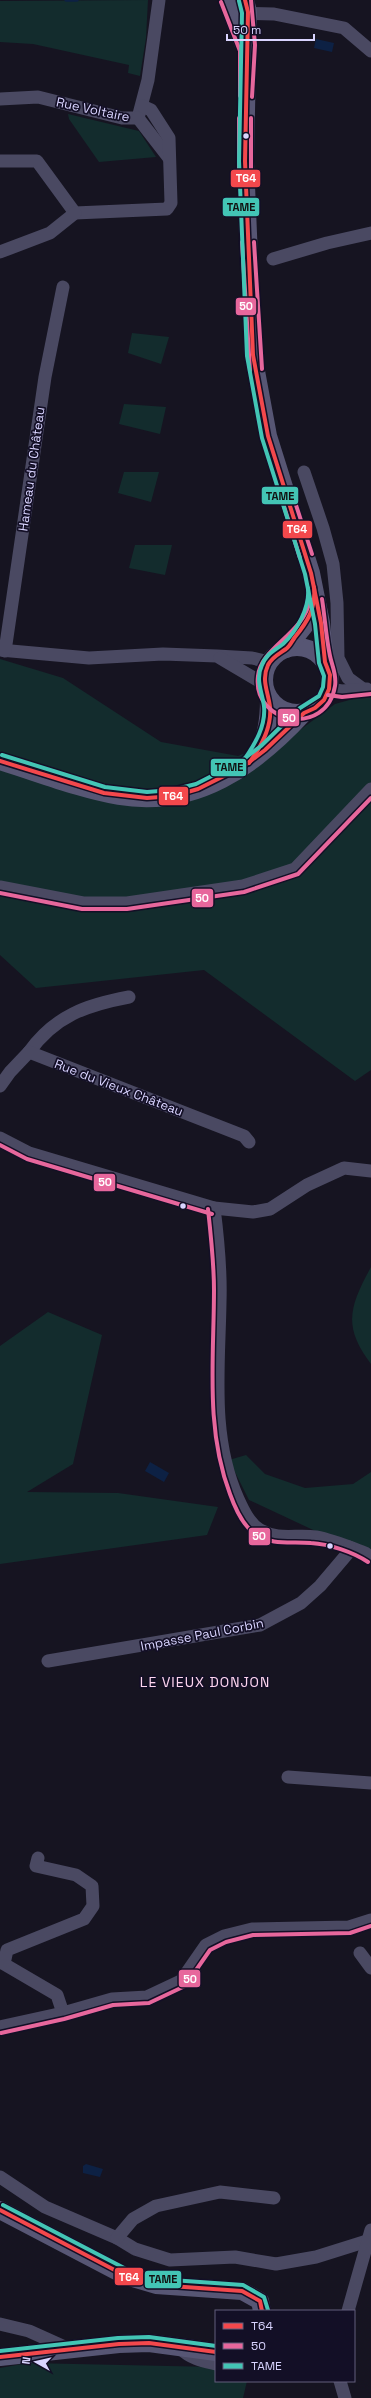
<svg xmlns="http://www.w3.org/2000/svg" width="371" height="2398" font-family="'Space Grotesk',sans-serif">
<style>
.green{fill:#132c2d}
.water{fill:#0d2144}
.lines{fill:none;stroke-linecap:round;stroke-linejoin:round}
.stream{stroke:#0d2144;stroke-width:3.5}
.minor{stroke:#4a4962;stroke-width:13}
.secondary{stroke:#575674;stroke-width:18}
.bus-1-casing{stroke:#130f26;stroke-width:7}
.bus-2-casing{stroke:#130f26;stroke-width:7}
.bus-3-casing{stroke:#130f26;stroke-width:7}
.bus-1{stroke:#f3484c;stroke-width:4}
.bus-2{stroke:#e7679c;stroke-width:4}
.bus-3{stroke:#43c5b5;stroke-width:4}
.bus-dot{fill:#d9d4ff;stroke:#130f26;stroke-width:1.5}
.labels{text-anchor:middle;stroke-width:3.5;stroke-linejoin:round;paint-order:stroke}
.street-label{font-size:13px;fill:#d9d4ff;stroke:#130f26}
.neighbourhood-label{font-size:14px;letter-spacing:1px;fill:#ffd6f0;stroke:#130f26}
.line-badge{stroke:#130f26;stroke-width:1.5}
.badge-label{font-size:11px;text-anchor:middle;font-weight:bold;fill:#fff}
.pale-badge-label{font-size:11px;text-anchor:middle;font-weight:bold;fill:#111}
</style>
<rect width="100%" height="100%" fill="#161421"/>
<g class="green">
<path d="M148,0L146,38L140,76L128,73L129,65L33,44L0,42V1Z"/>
<path d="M68,114L139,131L156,157L99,162L69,119Z"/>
<path d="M132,333L169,337L161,364L128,353Z"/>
<path d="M124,404L166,407L160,434L119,424Z"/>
<path d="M124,472H159L151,502L118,493Z"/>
<path d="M135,545H172L165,575L129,568Z"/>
<path d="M0,659L63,678L161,742L238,756L296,733L335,704L371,694V1070L355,1081L204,970L36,988L0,955Z"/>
<path d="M371,1267V1364C342,1326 350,1306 371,1267Z"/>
<path d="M48,1312L102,1335L73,1464L27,1492L118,1493L218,1507L207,1535L0,1564V1346Z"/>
<path d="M246,1455L265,1474L305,1488L353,1484L371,1472V1557L249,1500L229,1460Z"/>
<path d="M28,2363L216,2367V2381H247L243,2398H0V2368Z"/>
</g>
<g class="water">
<path d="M316,39L334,43L332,52L314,48Z"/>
<path d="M150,1462L169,1473L164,1482L145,1471Z"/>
<path d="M86,2164L103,2169L100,2177L83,2173V2166Z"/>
</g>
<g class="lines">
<path class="stream" d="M66,0H77"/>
<g class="minor">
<path d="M240,13L274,14L344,28L371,51"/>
<path d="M0,99L38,97L122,118H138L148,80L159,0"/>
<path d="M138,118L169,158"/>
<path d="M0,161H37L75,213L167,209L171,203L169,138L151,110L142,106"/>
<path d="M0,252L50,233L75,213"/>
<path d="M273,259L327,243L371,233"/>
<path d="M304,472L323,528L333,564L337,603L338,658L348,678L363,689"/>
<path d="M0,650L89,658L163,654L217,656L252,658L269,662"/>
<path d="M5,651L45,377L63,287"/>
<path d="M220,658L264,684"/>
<path d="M329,689L342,691L367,689"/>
<path d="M0,887L83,903H127L243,886L295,869L371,789"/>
<path d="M29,1052C55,1016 86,1005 129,997"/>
<path d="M0,1086L10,1072L29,1052L244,1136L249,1142"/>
<path d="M0,1138L29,1153L214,1208L253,1212L270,1209L307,1185L344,1168L371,1171"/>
<path d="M214,1208C218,1239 221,1271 220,1302C219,1368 210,1437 238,1499C243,1510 249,1523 260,1530C279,1541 296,1534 316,1537C332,1540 349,1547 365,1553L371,1557"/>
<path d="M48,1661L260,1625L301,1603L320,1586L348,1553L349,1547"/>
<path d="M288,1777L371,1783"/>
<path d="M38,1858L36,1866L76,1875L92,1886L93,1906L84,1919L7,1950L4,1964L57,1995L63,2013"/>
<path d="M360,1953L371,1968"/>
<path d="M0,2027L63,2013L112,1999L147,1997L181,1981L206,1945L224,1936L252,1929L349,1927L371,1920"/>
<path d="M0,2177L45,2207L117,2238L135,2249L170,2260L235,2257L276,2264L316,2257L367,2241"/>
<path d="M117,2238L133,2219L156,2206L220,2192L274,2198"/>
<path d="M348,2311L371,2230"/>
<path d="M0,2324L29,2331L69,2349"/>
<path d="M181,2349C191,2359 203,2361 216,2364"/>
<path d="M340,2381L345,2398"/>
</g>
<g class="secondary">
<path d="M227,0L243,43"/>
<path d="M245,0L248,12L245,161L253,355L268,436L311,573L321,623L325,662"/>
<circle cx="297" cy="680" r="33"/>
<path d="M286,649L310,619L316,601"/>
<path d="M255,755C267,739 269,719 269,699"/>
<path d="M0,761C39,773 79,789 119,796C196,809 255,766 304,713"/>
<path d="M0,2210L126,2276L156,2285L242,2291L260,2301L262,2311"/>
<path d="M0,2357L119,2344L149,2343L216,2352"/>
</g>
<g class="bus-1-casing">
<g id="bus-1">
<path d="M0,761L104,793L147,798L174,796L198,789L244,766L265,750L304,713L315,708L324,700L329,689L330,675L325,662L321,623L311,573L268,436L253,355L245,161L248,12L245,0"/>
<path d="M249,763C261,747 272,727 270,707C268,691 261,680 268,665C272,657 279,654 286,649C290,646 292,641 295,637C308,621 316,608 314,587"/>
<path d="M0,2210L126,2276L156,2285L242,2291L260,2301L262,2311"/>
<path d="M0,2357L119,2344L149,2343L216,2352"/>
</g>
</g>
<g class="bus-2-casing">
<g id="bus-2">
<path d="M251,0L255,45L252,97"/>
<path d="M221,2L240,51V96"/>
<path d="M239,118V172"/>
<path d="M251,118V171"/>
<path d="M242,242L250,371"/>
<path d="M254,242L262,369"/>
<path d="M294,499L312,554"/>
<path d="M283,503L300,558"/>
<path d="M310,600C304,634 261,647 258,676C252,725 327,737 335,686C337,675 332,666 330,656C326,637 325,618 322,599"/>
<path d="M328,695L342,697L371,694"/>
<path d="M0,893L82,909H127L244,892L298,874L371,798"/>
<path d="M0,1145L27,1159L212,1214"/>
<path d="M208,1209C211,1236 214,1263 214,1290C214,1359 205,1428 230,1494C235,1508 242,1525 255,1534C272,1546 292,1541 311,1543C329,1544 353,1552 368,1562"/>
<path d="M1,2033L64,2019L113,2005L149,2003L185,1986L210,1950L226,1942L253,1935L350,1933L371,1926"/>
</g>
</g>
<g class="bus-3-casing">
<g id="bus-3">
<path d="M2,755L105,787L147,792L172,790L196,784L241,761L261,746L300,708L319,696L323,687L324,676L319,663L315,624L305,574L262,438L247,356L239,161L242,13L239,1"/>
<path d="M244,760C255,744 266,726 264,706C262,691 255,680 262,665C266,654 274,651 283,644C297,631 310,607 308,588"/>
<path d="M3,2205L128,2270L157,2279L243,2285L264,2297L268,2310"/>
<path d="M0,2351L118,2338L149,2337L216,2346"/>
</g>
</g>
<use href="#bus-1" class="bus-1"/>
<use href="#bus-2" class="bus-2"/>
<use href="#bus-3" class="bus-3"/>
</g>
<g class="bus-dot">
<circle cx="246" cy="136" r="3.5"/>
<circle cx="183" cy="1206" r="3.5"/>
<circle cx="330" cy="1546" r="3.5"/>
</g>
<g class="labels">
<g class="street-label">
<text transform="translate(93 109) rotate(12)" y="5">Rue Voltaire</text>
<text transform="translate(31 469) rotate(-82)" y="5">Hameau du Château</text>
<text transform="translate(119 1087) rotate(21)" y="5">Rue du Vieux Château</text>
<text transform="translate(202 1634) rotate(-11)" y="5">Impasse Paul Corbin</text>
</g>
<g class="neighbourhood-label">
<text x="205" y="1687">LE VIEUX DONJON</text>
</g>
</g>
<g class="line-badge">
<rect x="230" y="169" width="31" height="19" rx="4" fill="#f3484c"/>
<rect x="222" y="197" width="38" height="20" rx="4" fill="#43c5b5"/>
<rect x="235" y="297" width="22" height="19" rx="4" fill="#e7679c"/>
<rect x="261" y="486" width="38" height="19" rx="4" fill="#43c5b5"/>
<rect x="282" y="520" width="31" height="19" rx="4" fill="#f3484c"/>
<rect x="277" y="708" width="23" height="19" rx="4" fill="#e7679c"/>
<rect x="210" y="758" width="37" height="19" rx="4" fill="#43c5b5"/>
<rect x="158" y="786" width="31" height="20" rx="4" fill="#f3484c"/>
<rect x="191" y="888" width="23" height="20" rx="4" fill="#e7679c"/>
<rect x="93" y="1173" width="23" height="19" rx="4" fill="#e7679c"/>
<rect x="248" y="1527" width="23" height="19" rx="4" fill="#e7679c"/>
<rect x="178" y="1969" width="23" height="19" rx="4" fill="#e7679c"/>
<rect x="114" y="2267" width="30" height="19" rx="4" fill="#f3484c"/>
<rect x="144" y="2270" width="38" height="19" rx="4" fill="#43c5b5"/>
</g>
<g class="badge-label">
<text x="246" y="182">T64</text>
<text x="246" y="310">50</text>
<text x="297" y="533">T64</text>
<text x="289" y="722">50</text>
<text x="173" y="800">T64</text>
<text x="202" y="902">50</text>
<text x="105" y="1186">50</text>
<text x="259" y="1540">50</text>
<text x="190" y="1983">50</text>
<text x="129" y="2281">T64</text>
</g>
<g class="pale-badge-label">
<text x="241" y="211">TAME</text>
<text x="280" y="500">TAME</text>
<text x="229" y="771">TAME</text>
<text x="163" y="2283">TAME</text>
</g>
<rect x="215" y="2310" width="140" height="72" fill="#130f26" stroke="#625e7d"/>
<rect x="223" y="2323" width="20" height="6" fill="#f3484c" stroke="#625e7d"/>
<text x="251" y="2330" font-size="12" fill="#d9d4ff">T64</text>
<rect x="223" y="2343" width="20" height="6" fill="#e7679c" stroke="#625e7d"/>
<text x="251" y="2350" font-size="12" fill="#d9d4ff">50</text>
<rect x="223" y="2363" width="20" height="6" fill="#43c5b5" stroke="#625e7d"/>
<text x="251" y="2370" font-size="12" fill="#d9d4ff">TAME</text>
<g transform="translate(36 2362) rotate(278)" stroke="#130f26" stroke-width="3" paint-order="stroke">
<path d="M0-3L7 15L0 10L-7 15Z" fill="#d9d4ff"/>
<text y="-6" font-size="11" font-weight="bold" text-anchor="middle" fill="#d9d4ff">N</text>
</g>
<path d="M227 34v6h87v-6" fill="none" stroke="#d9d4ff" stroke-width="2"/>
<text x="233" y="34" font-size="12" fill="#d9d4ff" stroke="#130f26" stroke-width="3" paint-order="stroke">50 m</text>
</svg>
